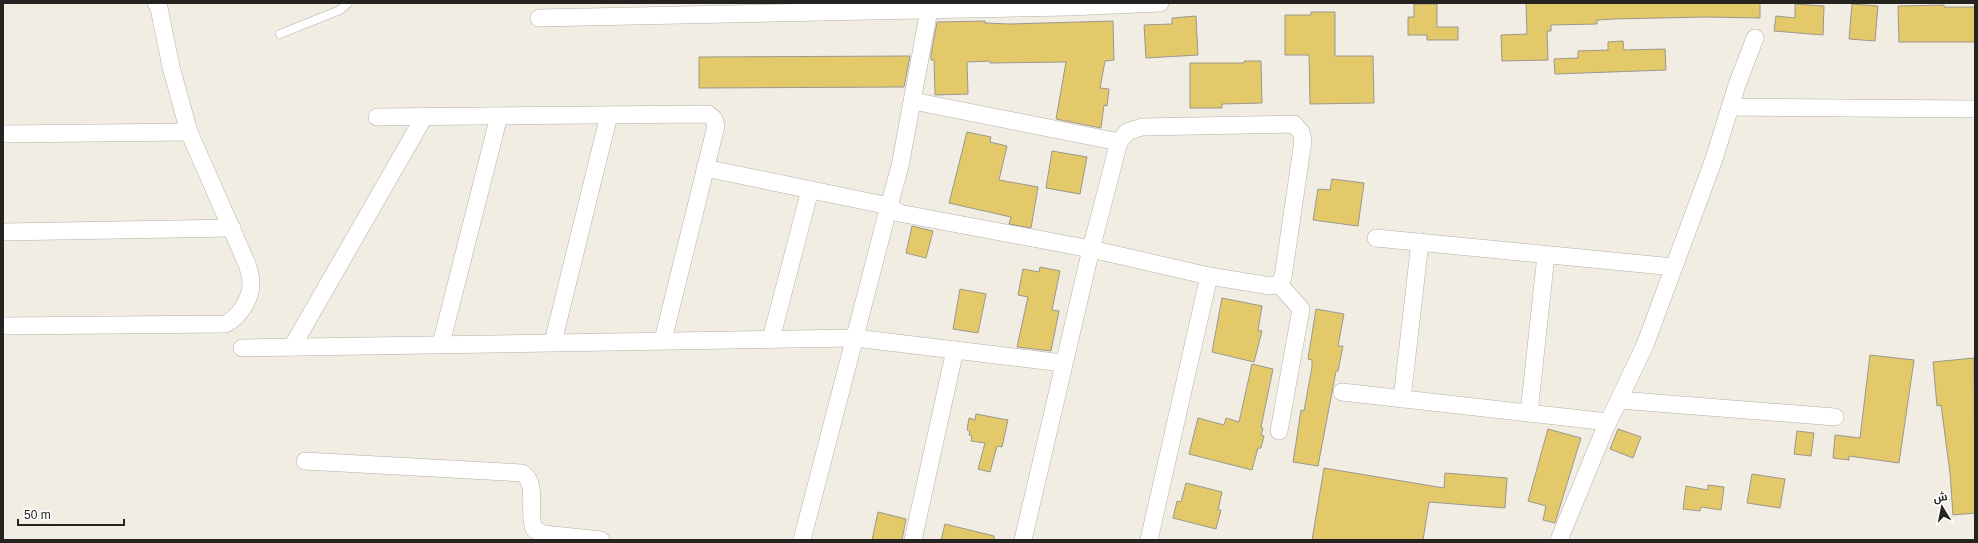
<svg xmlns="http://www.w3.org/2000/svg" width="1978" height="543" font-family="Helvetica,Cairo,sans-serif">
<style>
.building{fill:#e4c96a;stroke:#9b988e}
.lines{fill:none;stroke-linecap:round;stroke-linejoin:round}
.lane-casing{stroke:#b3b0a6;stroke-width:9}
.street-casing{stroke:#b3b0a6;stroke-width:18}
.lane{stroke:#fff;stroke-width:8}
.street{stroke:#fff;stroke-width:17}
</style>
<rect width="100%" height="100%" fill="#f1ede2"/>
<g class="building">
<path d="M1526,3H1760V18L1705,17L1614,19L1597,20V24L1551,25V31H1547L1548,60L1502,61L1501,35L1527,34Z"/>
<path d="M1414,4H1437V27H1458V40H1427V35H1408V17H1414Z"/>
<path d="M1795,4L1824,6L1823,35L1774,31L1776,16L1795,18Z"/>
<path d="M1852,4L1878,6L1875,41L1849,39Z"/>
<path d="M1944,5V7H1975V42H1899L1898,6Z"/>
<path d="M1311,12H1335V56H1373L1374,103L1310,104L1309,55H1285V15H1311Z"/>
<path d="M1196,16L1198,55L1146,58L1144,25L1172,24V18Z"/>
<path d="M985,21V23L1010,24L1113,21L1114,60L1105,61L1100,88L1109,89L1107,106L1104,105L1101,128L1056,119L1066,62L990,63V61L967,62L968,94L935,95L934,60H931V55L937,22Z"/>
<path d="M1623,41L1624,50L1665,49L1666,70L1555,74L1554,59L1578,58V51L1608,50V42Z"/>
<path d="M910,56L904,87L699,88V57Z"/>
<path d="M1244,61H1261L1262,103L1222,104V108H1190V63H1244Z"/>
<path d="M967,132L991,137L990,142L1007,146L999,180L1038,187L1031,228L1009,224L1011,217L949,203Z"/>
<path d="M1052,151L1087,157L1080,194L1046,188Z"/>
<path d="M1332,179L1364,183L1358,226L1313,220L1318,189L1330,190Z"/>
<path d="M912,226L933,231L926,258L906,253Z"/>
<path d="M1040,267L1060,271L1052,310L1059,311L1051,351L1017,347L1028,297L1018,295L1023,269L1039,272Z"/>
<path d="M960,289L986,294L978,333L953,329Z"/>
<path d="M1222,298L1262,306L1258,330L1262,331L1254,362L1212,352Z"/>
<path d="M1316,309L1344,314L1338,346H1343L1338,371H1336L1318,466L1293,462L1301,410L1304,411L1312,367V360L1308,359Z"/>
<path d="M1870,355L1914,360L1899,463L1849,456V460L1833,458L1835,435L1860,438Z"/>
<path d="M1974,358L1975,513L1953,515L1950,473L1941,405L1937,406L1933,362Z"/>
<path d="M1252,364L1273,369L1261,427L1263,428L1261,435L1264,436L1261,448H1258L1252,470L1189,454L1198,418L1224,425L1226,418L1239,422Z"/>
<path d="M976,414L1008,420L1002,447L997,446L990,472L978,469L985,443L971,441L972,436L969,435L970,431L967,430L969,418L975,420Z"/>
<path d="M1548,429L1581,438L1555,523L1543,520L1546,506L1528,501Z"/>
<path d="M1618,429L1641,437L1633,458L1610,449Z"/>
<path d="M1797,431L1814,433L1811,456L1794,454Z"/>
<path d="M1324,468L1444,488L1445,473L1507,478L1505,508L1429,502L1423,540H1312Z"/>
<path d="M1752,474L1785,479L1780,508L1747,503Z"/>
<path d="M1186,483L1222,492L1218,510H1221L1216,529L1173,518L1177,501L1181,502Z"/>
<path d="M1708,485L1724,487L1721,510L1701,507L1700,511L1683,509L1686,486L1708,490Z"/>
<path d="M878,512L906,519L902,540H872Z"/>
<path d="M945,524L994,536V540H941Z"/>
</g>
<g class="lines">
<g class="lane-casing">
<path id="lane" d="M280,34L340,10L348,3"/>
</g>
<g class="street-casing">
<g id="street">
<path d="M929,10L900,166L889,206L899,213L1091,249L1209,276L1271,286L1279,284L1283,277L1303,141L1301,132L1294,124L1142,127L1127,132L1119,142L1091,249L1023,540"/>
<path d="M539,18L1069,7L1160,3"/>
<path d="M913,101L1119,142"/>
<path d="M1730,107L1975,109"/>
<path d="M377,117L708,114L714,119L716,126L663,340"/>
<path d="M3,134L189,132"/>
<path d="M705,168L889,206L802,540"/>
<path d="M3,232L232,228"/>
<path d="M1376,238L1674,267"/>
<path d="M1279,284L1301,309L1279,431"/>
<path d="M3,326L225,324C239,318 251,299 251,283C251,277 249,270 247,264L189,132L171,67L159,8L156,3"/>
<path d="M771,339L810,190"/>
<path d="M553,342L609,115"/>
<path d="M441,344L499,116"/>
<path d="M292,347L424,117"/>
<path d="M242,348L855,338L1063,363"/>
<path d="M1342,392L1608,422"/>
<path d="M1402,399L1420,242"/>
<path d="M1619,400L1835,417"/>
<path d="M1529,413L1546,255"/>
<path d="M305,461L522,473C539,484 527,512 534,529L543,534L601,540"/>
<path d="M913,540L955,350"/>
<path d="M1149,540L1209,276"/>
<path d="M1559,540L1604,431L1645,345L1714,159L1737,85L1755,38"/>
</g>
</g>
<use href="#lane" class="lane"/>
<use href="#street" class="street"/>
</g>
<rect width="1978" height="543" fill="none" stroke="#24231f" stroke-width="8"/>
<g transform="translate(1942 507) rotate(350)" stroke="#ffffff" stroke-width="3" paint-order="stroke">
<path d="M0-3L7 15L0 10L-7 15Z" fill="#24231f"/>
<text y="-6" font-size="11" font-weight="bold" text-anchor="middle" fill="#24231f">ش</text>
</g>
<path d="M18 519v6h106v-6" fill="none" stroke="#24231f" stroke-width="2"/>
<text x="24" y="519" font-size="12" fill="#24231f" stroke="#ffffff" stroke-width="3" paint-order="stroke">50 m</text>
</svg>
